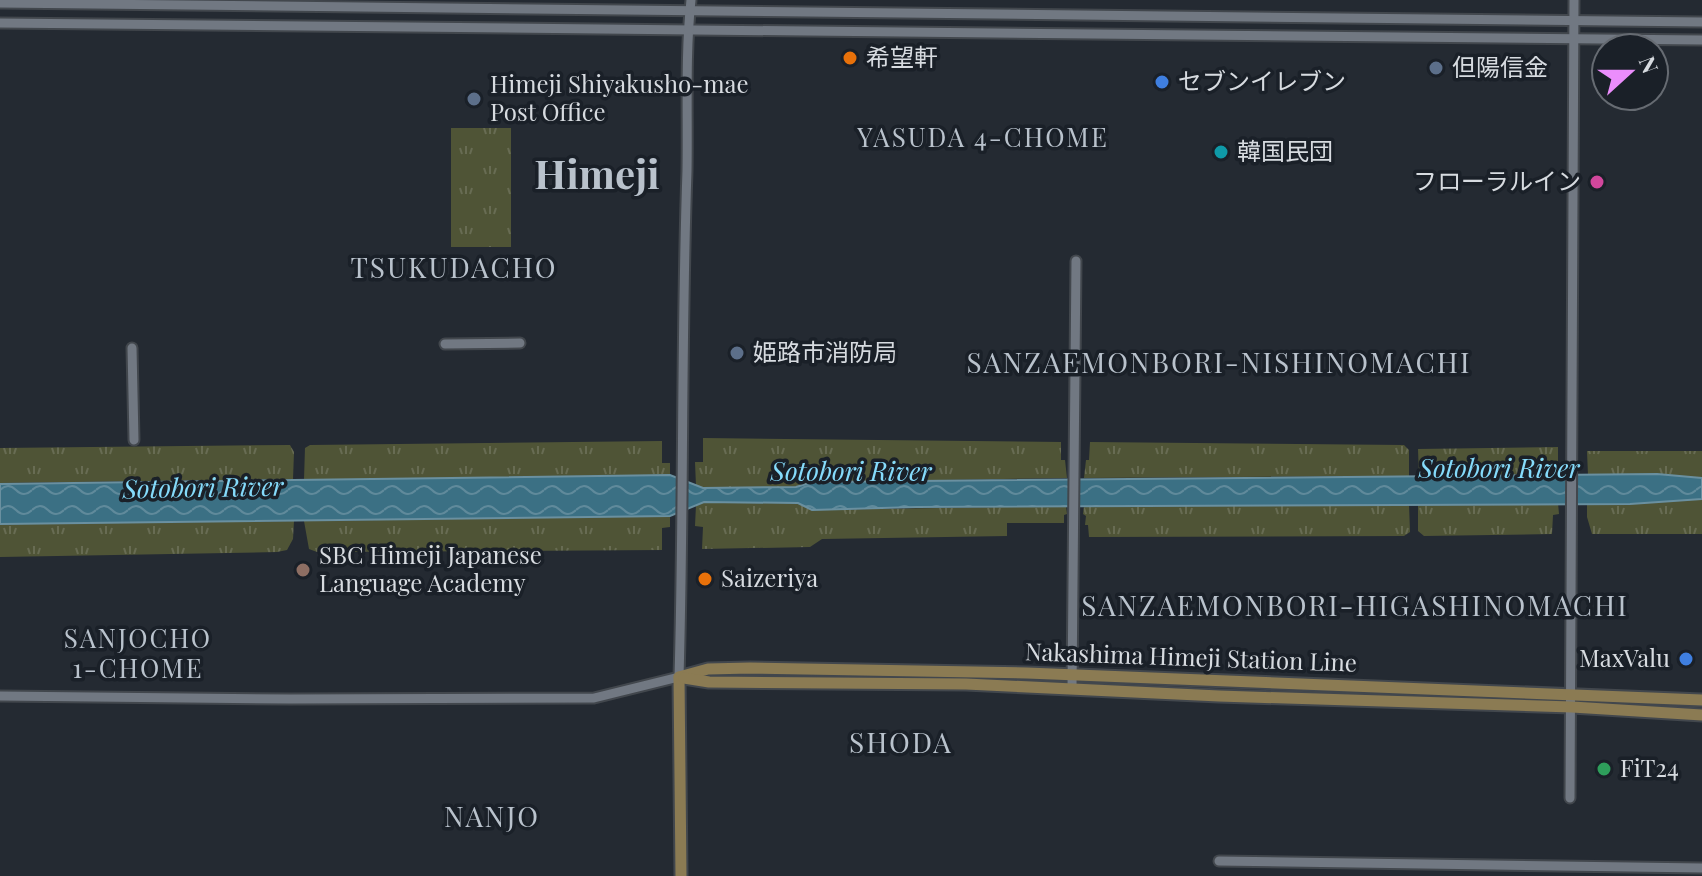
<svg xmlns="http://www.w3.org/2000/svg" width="1702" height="876" font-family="'Playfair Display','Noto Sans JP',serif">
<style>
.grass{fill:url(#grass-tufts)}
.water{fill:url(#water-waves);stroke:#6a90a0;stroke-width:2}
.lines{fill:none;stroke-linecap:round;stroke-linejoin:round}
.minor-casing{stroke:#42474d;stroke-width:13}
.major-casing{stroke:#42474d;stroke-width:15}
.minor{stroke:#717882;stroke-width:9}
.major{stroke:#8b7b53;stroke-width:11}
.food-dot{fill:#e8710a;stroke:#1a2028;stroke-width:3}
.service-dot{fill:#5c6f8a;stroke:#1a2028;stroke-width:3}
.shop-dot{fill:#3f7fe0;stroke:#1a2028;stroke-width:3}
.culture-dot{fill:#0f9aa8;stroke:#1a2028;stroke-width:3}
.hotel-dot{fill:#d1479c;stroke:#1a2028;stroke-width:3}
.education-dot{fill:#8d6e63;stroke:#1a2028;stroke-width:3}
.leisure-dot{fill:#2e9e5b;stroke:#1a2028;stroke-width:3}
.labels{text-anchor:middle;stroke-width:7;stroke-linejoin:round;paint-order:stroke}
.poi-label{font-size:24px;fill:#d7dbe0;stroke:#1a2028;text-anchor:start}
.street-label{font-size:24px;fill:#d7dbe0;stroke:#1a2028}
.neighbourhood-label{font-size:26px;letter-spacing:2px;fill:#b9c2cc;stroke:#1a2028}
.water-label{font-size:26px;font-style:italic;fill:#85dbfb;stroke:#1a2028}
.quarter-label{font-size:28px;letter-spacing:2px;fill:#b9c2cc;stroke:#1a2028}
.town-label{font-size:40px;font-weight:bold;fill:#b9c2cc;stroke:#1a2028}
</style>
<defs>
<pattern id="grass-tufts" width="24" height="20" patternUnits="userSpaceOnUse" patternTransform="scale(2)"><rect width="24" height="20" fill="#4f5436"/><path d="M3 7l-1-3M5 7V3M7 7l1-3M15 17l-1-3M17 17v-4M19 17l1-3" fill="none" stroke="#686c53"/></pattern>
<pattern id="water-waves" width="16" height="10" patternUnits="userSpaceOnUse" patternTransform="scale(2)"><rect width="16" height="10" fill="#3b7084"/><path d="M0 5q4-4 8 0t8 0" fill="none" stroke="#608a9b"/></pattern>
</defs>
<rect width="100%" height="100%" fill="#242a32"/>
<g class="grass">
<rect x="451" y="128" width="60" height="119"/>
<path d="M703,438L1061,442V460H1065L1067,478L813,482L796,487L703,488L696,486L695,462H703Z"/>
<path d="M662,441V463H670V475L304,480L305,448L310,445Z"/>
<path d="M1090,442L1404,445L1409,450V476L1084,478L1086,460H1089Z"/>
<path d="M290,445L294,452L293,479L0,483V448Z"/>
<path d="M1558,447V476H1419L1418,449Z"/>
<path d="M1587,451H1702V478L1657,474L1588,475Z"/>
<path d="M1702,499V534H1592L1587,517V502L1630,504Z"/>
<path d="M704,502L798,503L812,510L1066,506L1067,514L1064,515V523H1007V536L822,539L810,547L702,549L703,527L695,526L696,505Z"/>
<path d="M1418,503H1558L1559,514L1553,515L1552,534L1424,536L1418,531Z"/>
<path d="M1409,504L1410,532L1404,536L1089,537L1088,525H1085L1086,516L1083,514L1084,506Z"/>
<path d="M670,516V527L662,528V550L317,552L309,549L304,521Z"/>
<path d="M294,521L293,539L287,550L277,552L0,557V524Z"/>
</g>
<path class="water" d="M1657,474L1702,478V499L1630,504L916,507L812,510L798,503L704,502L670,516L0,524V484L670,475L703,488L796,487L813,482Z"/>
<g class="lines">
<g class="minor-casing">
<g id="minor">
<path d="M0,3L1702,22"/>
<path d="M0,23L1702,40"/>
<path d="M445,344L520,343"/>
<path d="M132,348L134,440"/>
<path d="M1072,689L1076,261"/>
<path d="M0,696L290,699L594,698L679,677C684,508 681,340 687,171C688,114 685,56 691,0"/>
<path d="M1570,798L1574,0"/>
<path d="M1219,861L1702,868"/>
</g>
</g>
<g class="major-casing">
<g id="major">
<path d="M679,677L708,669L750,668L1027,673L1702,700"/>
<path d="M679,677L681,876"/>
<path d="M684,678L709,682L966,684L1219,696L1572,707L1702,715"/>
</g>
</g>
<use href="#minor" class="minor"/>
<use href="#major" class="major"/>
</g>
<g class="food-dot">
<circle cx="850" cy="58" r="8"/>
<circle cx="705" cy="579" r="8"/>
</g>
<g class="service-dot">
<circle cx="1436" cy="68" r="8"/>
<circle cx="474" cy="99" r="8"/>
<circle cx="737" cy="353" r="8"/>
</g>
<g class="shop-dot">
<circle cx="1162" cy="82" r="8"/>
<circle cx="1686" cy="659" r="8"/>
</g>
<circle class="culture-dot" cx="1221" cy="152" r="8"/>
<circle class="hotel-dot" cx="1597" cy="182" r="8"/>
<circle class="education-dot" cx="303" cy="570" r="8"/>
<circle class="leisure-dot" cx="1604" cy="769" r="8"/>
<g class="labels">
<g class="poi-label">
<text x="866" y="66">希望軒</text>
<text x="1452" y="76">但陽信金</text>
<text x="1178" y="90">セブンイレブン</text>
<text x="490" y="93">Himeji Shiyakusho-mae<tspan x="490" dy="28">Post Office</tspan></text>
<text x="1237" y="160">韓国民団</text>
<text x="1581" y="190" text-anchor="end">フローラルイン</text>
<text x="753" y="361">姫路市消防局</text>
<text x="319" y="564">SBC Himeji Japanese<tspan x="319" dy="28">Language Academy</tspan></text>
<text x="721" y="587">Saizeriya</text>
<text x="1670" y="667" text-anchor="end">MaxValu</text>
<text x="1620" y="777">FiT24</text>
</g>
<g class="street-label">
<text transform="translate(1191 658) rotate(2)" y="8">Nakashima Himeji Station Line</text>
</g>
<g class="neighbourhood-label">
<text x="983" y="147">YASUDA 4-CHOME</text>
<text x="138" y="648">SANJOCHO<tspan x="138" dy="30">1-CHOME</tspan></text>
</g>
<g class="water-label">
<text x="1499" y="478">Sotobori River</text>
<text x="851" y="481">Sotobori River</text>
<text transform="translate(203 488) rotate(-1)" y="9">Sotobori River</text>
</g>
<g class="quarter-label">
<text x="454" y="278">TSUKUDACHO</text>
<text x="1219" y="373">SANZAEMONBORI-NISHINOMACHI</text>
<text x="1355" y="616">SANZAEMONBORI-HIGASHINOMACHI</text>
<text x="901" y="753">SHODA</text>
<text x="492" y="827">NANJO</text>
</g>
<g class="town-label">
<text x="597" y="189">Himeji</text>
</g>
</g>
<g transform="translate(1630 72) rotate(69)"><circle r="38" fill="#1a2028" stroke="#666b72" stroke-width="2"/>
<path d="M0-6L14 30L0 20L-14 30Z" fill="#eb8dfc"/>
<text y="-12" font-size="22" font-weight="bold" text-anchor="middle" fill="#d7dbe0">N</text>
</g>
</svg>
